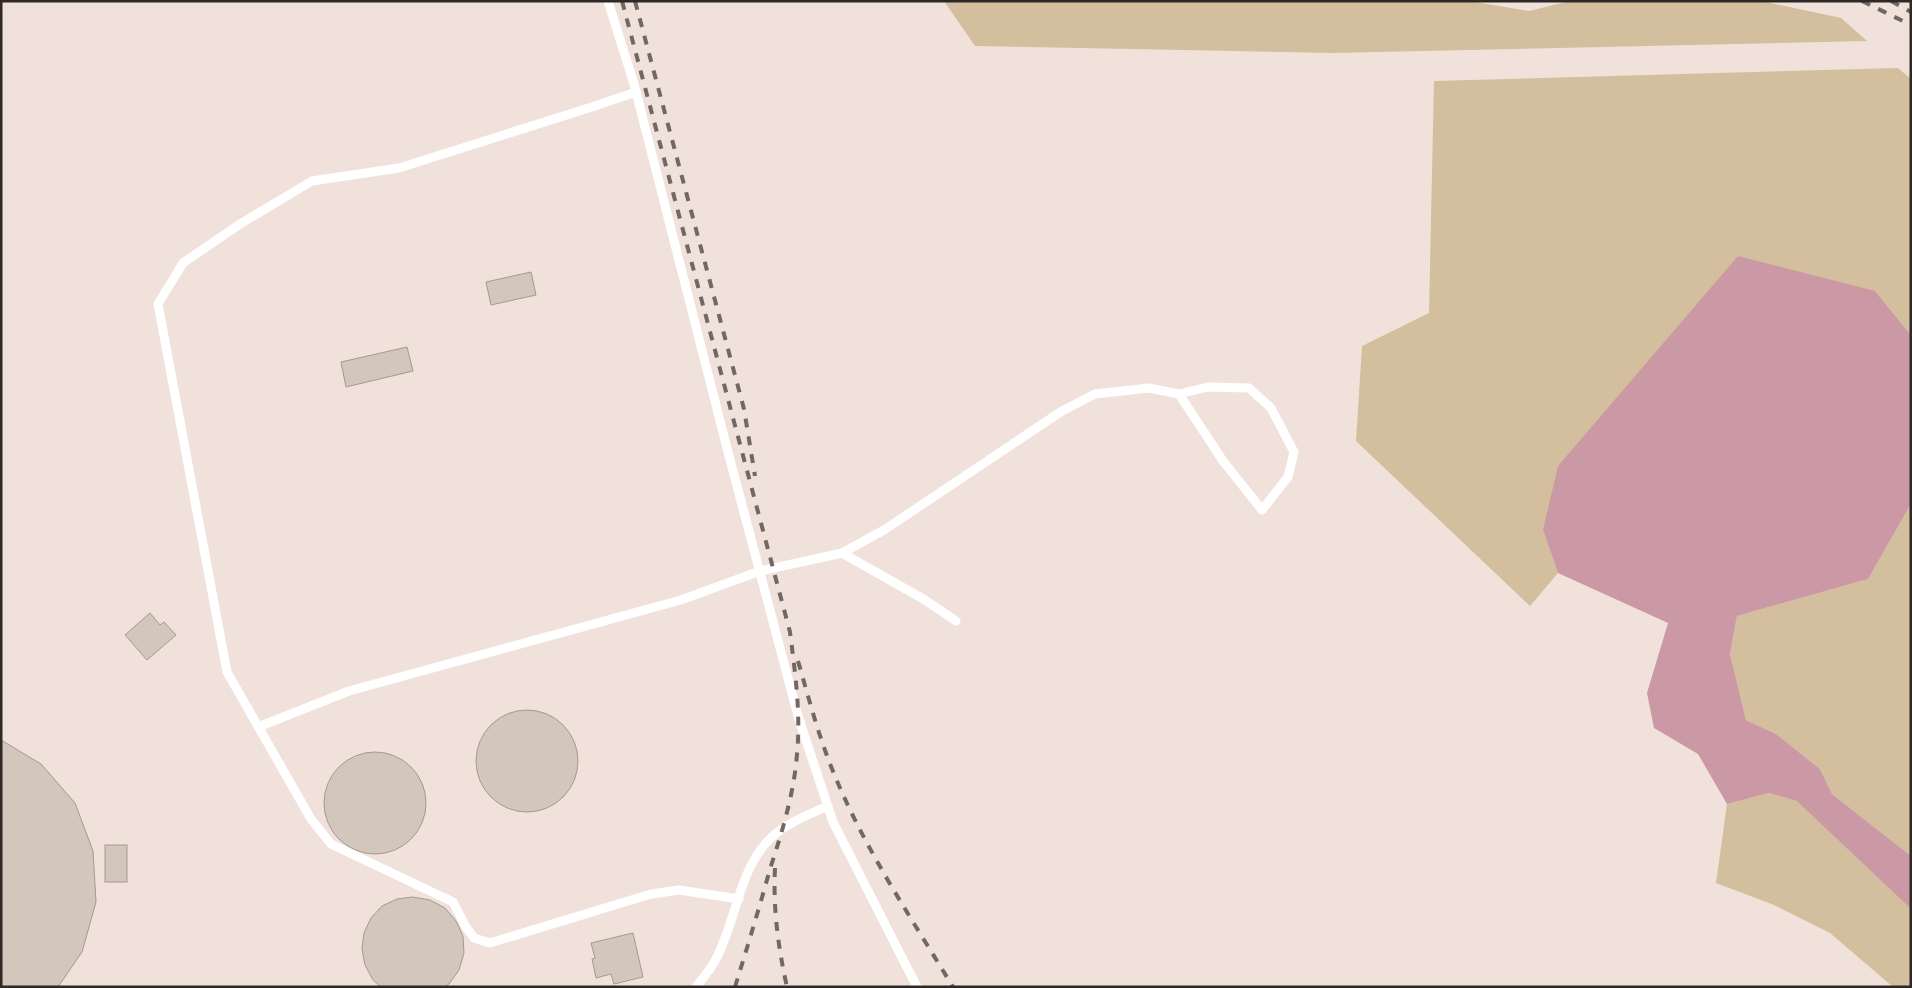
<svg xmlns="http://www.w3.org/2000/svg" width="1912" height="988" font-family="Spectral,serif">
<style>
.green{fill:#d3be9d}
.water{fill:#ca99a5}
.building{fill:#d3c6bc;stroke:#a5998f}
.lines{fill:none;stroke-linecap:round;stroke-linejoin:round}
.lane{stroke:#fff;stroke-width:9}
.rail{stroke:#716764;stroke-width:4;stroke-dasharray:9 9;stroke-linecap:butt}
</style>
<rect width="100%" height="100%" fill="#f1e1db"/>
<g class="green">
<path d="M944,1H1469L1529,11L1570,1H1761L1841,18L1867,41L1331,53L975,46Z"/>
<path d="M1898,68L1911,79V335L1875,291L1543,530L1558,573L1530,606L1356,441L1362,346L1429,313L1434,81Z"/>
<path d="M1911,504V856L1832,794L1820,769L1776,734L1746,720L1730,654L1737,616L1868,579Z"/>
<path d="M1769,793L1798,801L1911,909V987H1893L1830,933L1774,905L1716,883L1727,804Z"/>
</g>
<path class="water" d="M1738,256L1875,291L1911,335V504L1868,579L1737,616L1730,654L1746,720L1776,734L1820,769L1832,794L1911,856V909L1797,801L1769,793L1727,804L1698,754L1654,728L1647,693L1668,623L1558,573L1543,530L1558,466Z"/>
<g class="building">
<path d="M531,272L536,295L491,305L486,282Z"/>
<path d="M407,347L413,371L346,387L341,362Z"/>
<path d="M150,613L160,625L164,622L176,635L147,660L125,635Z"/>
<circle cx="527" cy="761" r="51"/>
<path d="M1,740L41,764L75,803L93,851L96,902L82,952L58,987H1Z"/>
<circle cx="375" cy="803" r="51"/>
<rect x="105" y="845" width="22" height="37"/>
<path d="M413,897L430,900L445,908L456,921L463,936L464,953L459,970L449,984L444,987H381L373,980L365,965L362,949L364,933L371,918L382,906L397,899Z"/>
<path d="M633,933L643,977L614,984L611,974L596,978L592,959L595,958L591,943Z"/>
</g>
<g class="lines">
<g class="lane">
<path d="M608,1L634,84L728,452L798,716L833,822L917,987"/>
<path d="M636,92L595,106L399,168L312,181L240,224L183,263L158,304L227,672L311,819L331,844L453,902L466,927L474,938L490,943L651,894L679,890L739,899"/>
<path d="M842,553L884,530L1062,411L1095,394L1149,388L1179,394L1223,461L1262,510L1288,477L1294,452L1271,408L1249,388L1208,387L1179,394"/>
<path d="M258,727L349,691L681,600L760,571L842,553L925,600L956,621"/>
<path d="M696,987C703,978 711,969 716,959C736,921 738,875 766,843C781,825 808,815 828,806"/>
</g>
<g class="rail">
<path d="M622,1L790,632C795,672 801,713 797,754C794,794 782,832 770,869C759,909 747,948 735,987"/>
<path d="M635,1L744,409L755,476"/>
<path d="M1862,1L1911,25"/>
<path d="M1891,1L1911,12"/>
<path d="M798,661C807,692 815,723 826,753C856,836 907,911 953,987"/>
<path d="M775,868C773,908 778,947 787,987"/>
</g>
</g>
<rect width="1912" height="988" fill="none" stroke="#2e2826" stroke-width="5"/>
</svg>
